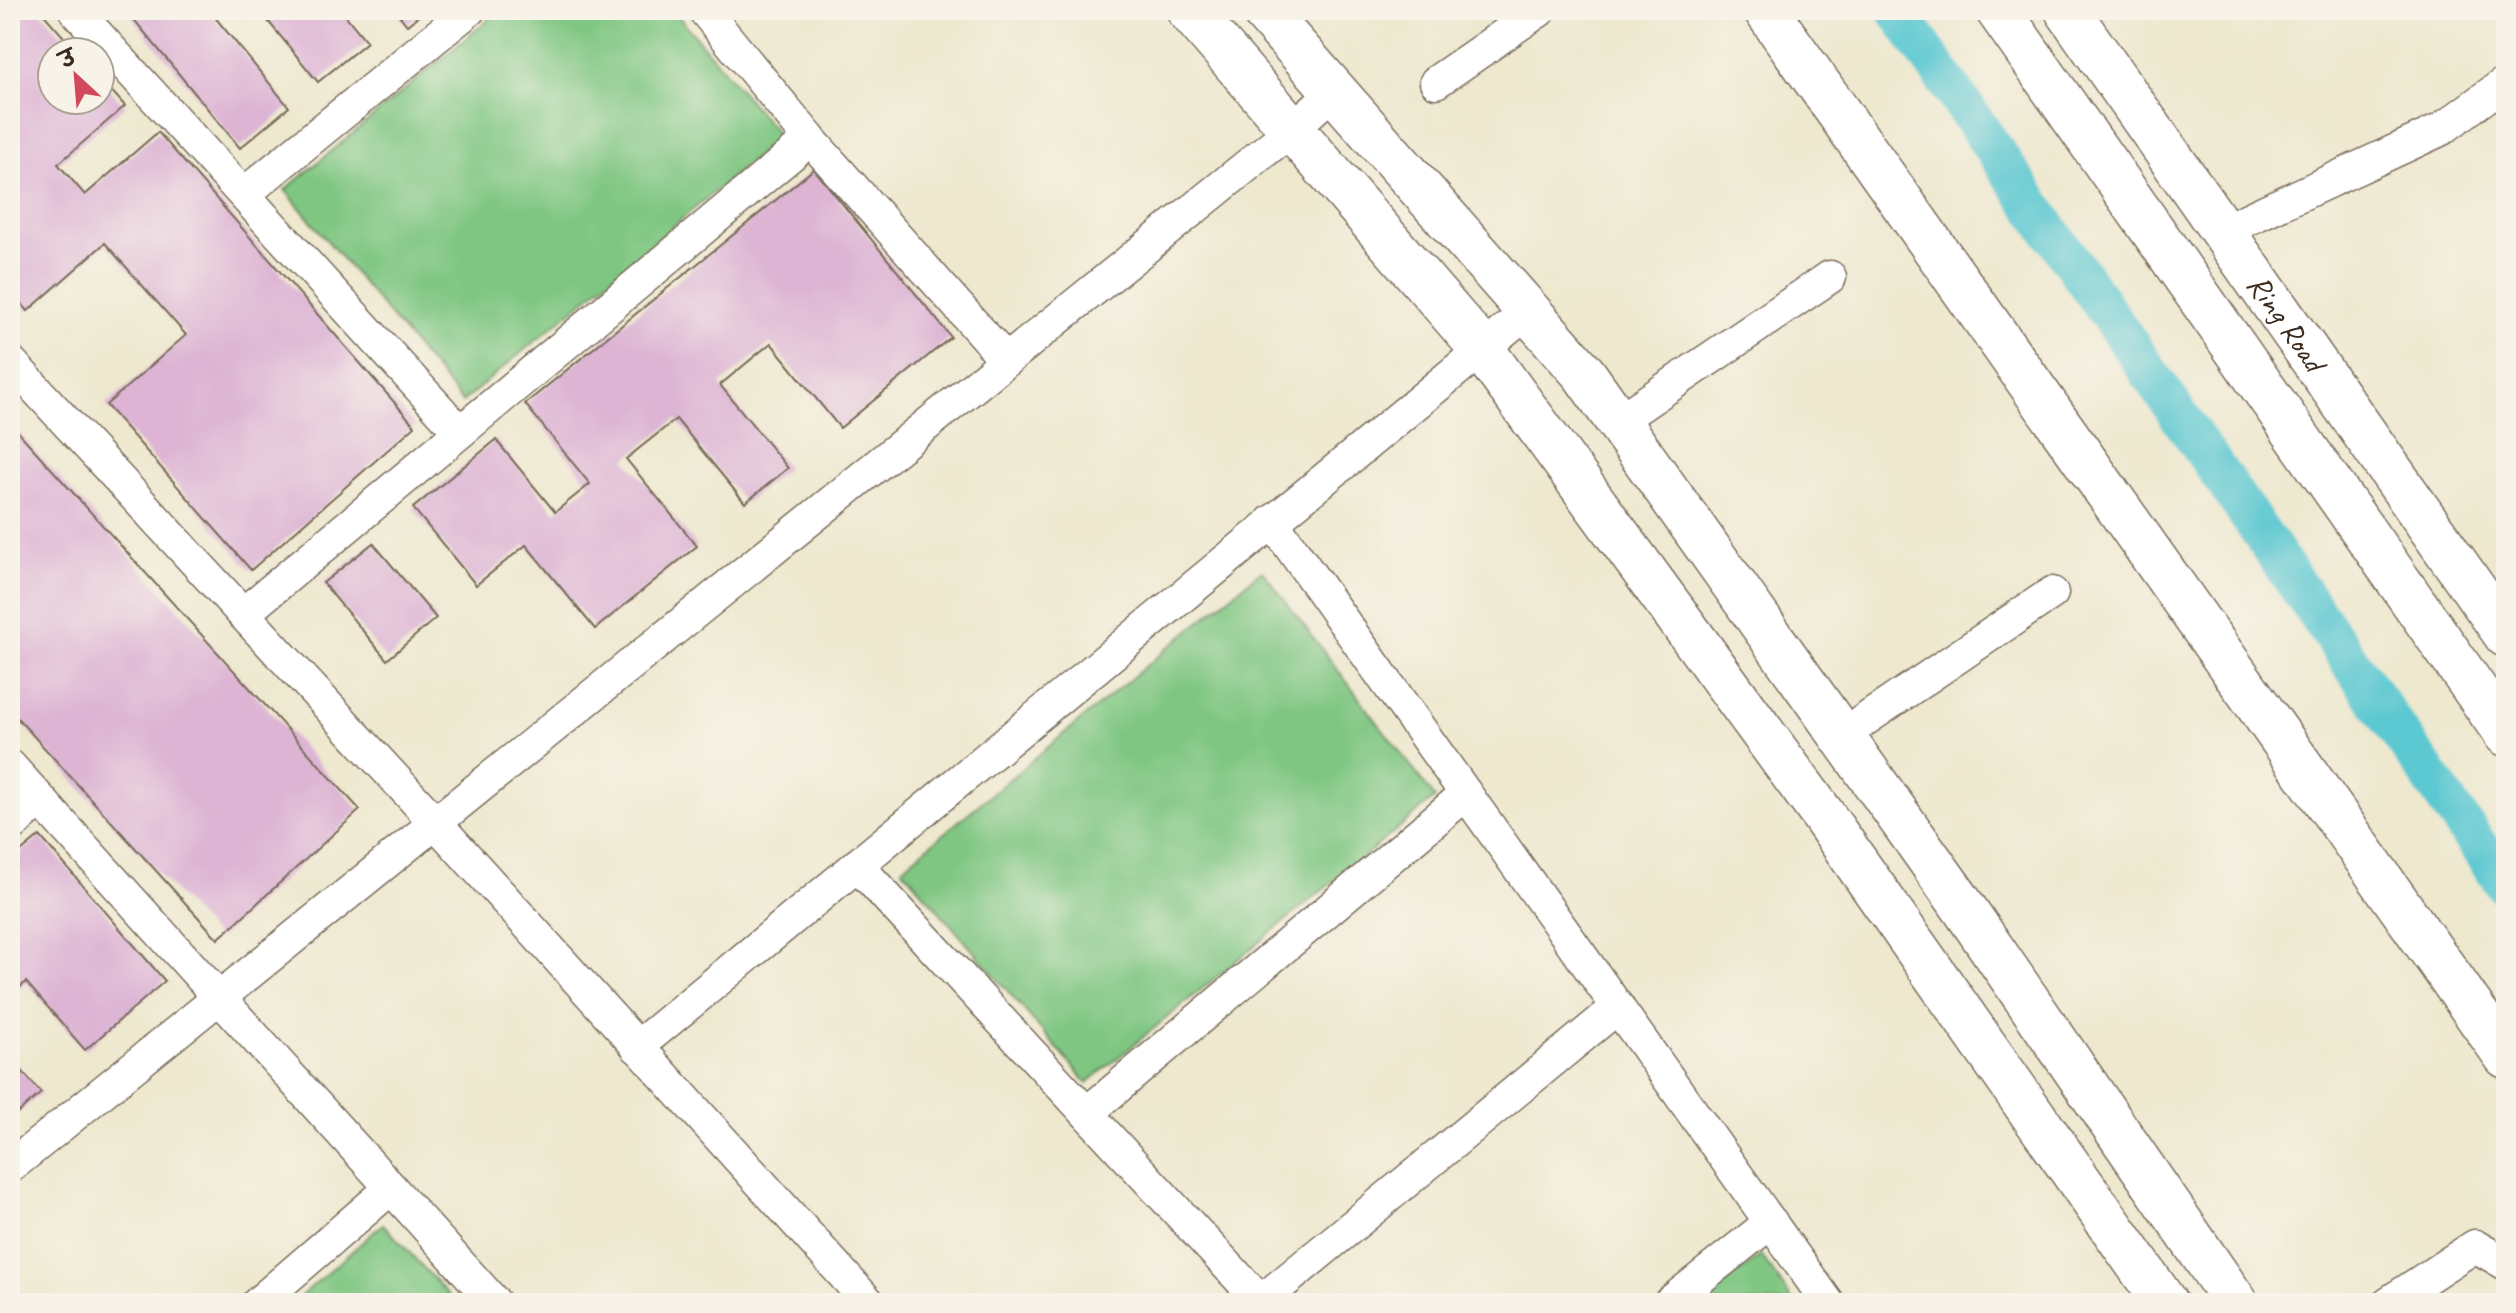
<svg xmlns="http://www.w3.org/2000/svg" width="2516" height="1313" font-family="Caveat,'Playpen Sans Deva',sans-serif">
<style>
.green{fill:#7ec681;stroke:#5c7850;stroke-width:2}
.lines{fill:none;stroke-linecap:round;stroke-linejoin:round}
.canal{stroke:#5bc8d1;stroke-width:40}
.building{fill:#ddb4d4}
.street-casing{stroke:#7a6c5c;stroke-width:35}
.secondary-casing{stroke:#7a6c5c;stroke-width:47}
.street{stroke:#fff;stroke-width:32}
.secondary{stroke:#fff;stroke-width:44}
.labels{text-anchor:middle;stroke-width:6;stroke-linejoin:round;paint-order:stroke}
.street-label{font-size:32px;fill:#3b2a1e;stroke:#f7f3e8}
</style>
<rect width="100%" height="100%" fill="#f7f3e8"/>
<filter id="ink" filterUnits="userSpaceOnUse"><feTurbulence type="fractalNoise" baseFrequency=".0125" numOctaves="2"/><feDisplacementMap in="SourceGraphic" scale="16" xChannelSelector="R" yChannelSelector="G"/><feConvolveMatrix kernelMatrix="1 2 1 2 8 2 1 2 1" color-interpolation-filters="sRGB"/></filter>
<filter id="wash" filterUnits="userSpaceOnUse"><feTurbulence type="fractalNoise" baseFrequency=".006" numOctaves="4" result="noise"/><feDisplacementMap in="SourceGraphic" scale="32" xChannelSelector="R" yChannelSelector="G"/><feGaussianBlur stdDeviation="1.8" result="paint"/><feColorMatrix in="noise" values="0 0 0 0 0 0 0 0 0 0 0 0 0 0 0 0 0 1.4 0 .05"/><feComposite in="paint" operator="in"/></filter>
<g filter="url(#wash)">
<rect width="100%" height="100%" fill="#eee8cf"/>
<g class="green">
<path d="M500,10H673L780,137L462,402L285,190Z"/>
<path d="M1262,570L1435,798L1087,1083L902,868Z"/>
<path d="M383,1224L456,1303H293Z"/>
<path d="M1761,1255L1794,1303H1702Z"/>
</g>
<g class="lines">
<path class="canal" d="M1897,10L2506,886"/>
</g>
<g id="blocks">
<g class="building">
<path d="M10,10H40L77,52H52V100H100V78L125,106L58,164L85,195L158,132L415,426L251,570L106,405L186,335L105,243L28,311L10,290Z"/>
<path d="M126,10H209L289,107L240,148Z"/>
<path d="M259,10H341L367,42L318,82Z"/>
<path d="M395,10H426L407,25Z"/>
<path d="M814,169L951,337L840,428L771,343L720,385L788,468L745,503L676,419L626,459L697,546L595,629L526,545L476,585L413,508L496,440L555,512L590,484L525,404Z"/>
<path d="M10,423L360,810L218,939L10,710Z"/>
<path d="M373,543L436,618L387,660L323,583Z"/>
<path d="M40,836L165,981L85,1050L26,982L10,996V861Z"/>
<path d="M10,1057L41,1093L10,1120Z"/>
</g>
</g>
</g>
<g filter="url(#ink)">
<use href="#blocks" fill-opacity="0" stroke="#7a6c5c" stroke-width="2"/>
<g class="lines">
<g class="street-casing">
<g id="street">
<path d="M75,10L460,432"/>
<path d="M704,10L810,139L1005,359"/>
<path d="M1436,82L1540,10"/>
<path d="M244,194L469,10"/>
<path d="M2222,231L2442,129L2506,82"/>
<path d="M10,361L435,822L869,1303"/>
<path d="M1618,421L1830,277"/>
<path d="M1272,521L1828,1303"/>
<path d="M243,614L810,139"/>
<path d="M1841,736L2052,593"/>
<path d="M10,766L495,1303"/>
<path d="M10,827L40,799"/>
<path d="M857,865L1262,1303"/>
<path d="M637,1047L1528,311"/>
<path d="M1087,1113L1466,794"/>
<path d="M10,1167L1291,130L1334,91"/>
<path d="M258,1303L391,1188"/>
<path d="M1259,1303L1618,1007"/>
<path d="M1669,1303L1771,1222"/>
<path d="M2388,1303L2475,1246L2506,1264"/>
</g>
</g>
<g class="secondary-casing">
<g id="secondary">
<path d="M1189,10L1481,348L1822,814L2165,1303"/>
<path d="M1263,10L1584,374L1957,898L2236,1303"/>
<path d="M1766,10L2506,1056"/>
<path d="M1998,10L2506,734"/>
<path id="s1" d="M2067,10L2506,635"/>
</g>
</g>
<use href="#street" class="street"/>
<use href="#secondary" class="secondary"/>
</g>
</g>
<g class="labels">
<g class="street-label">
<text dy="11" stroke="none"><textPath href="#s1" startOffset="382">Ring Road</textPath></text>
</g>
</g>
<rect width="2516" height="1313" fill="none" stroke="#f7f3e8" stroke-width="40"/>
<g transform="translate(76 76) rotate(334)"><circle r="38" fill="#f7f3e8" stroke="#aca397" stroke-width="2"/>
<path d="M0-6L14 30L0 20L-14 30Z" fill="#d1495b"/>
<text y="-12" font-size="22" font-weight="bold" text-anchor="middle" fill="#3b2a1e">उ</text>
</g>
</svg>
